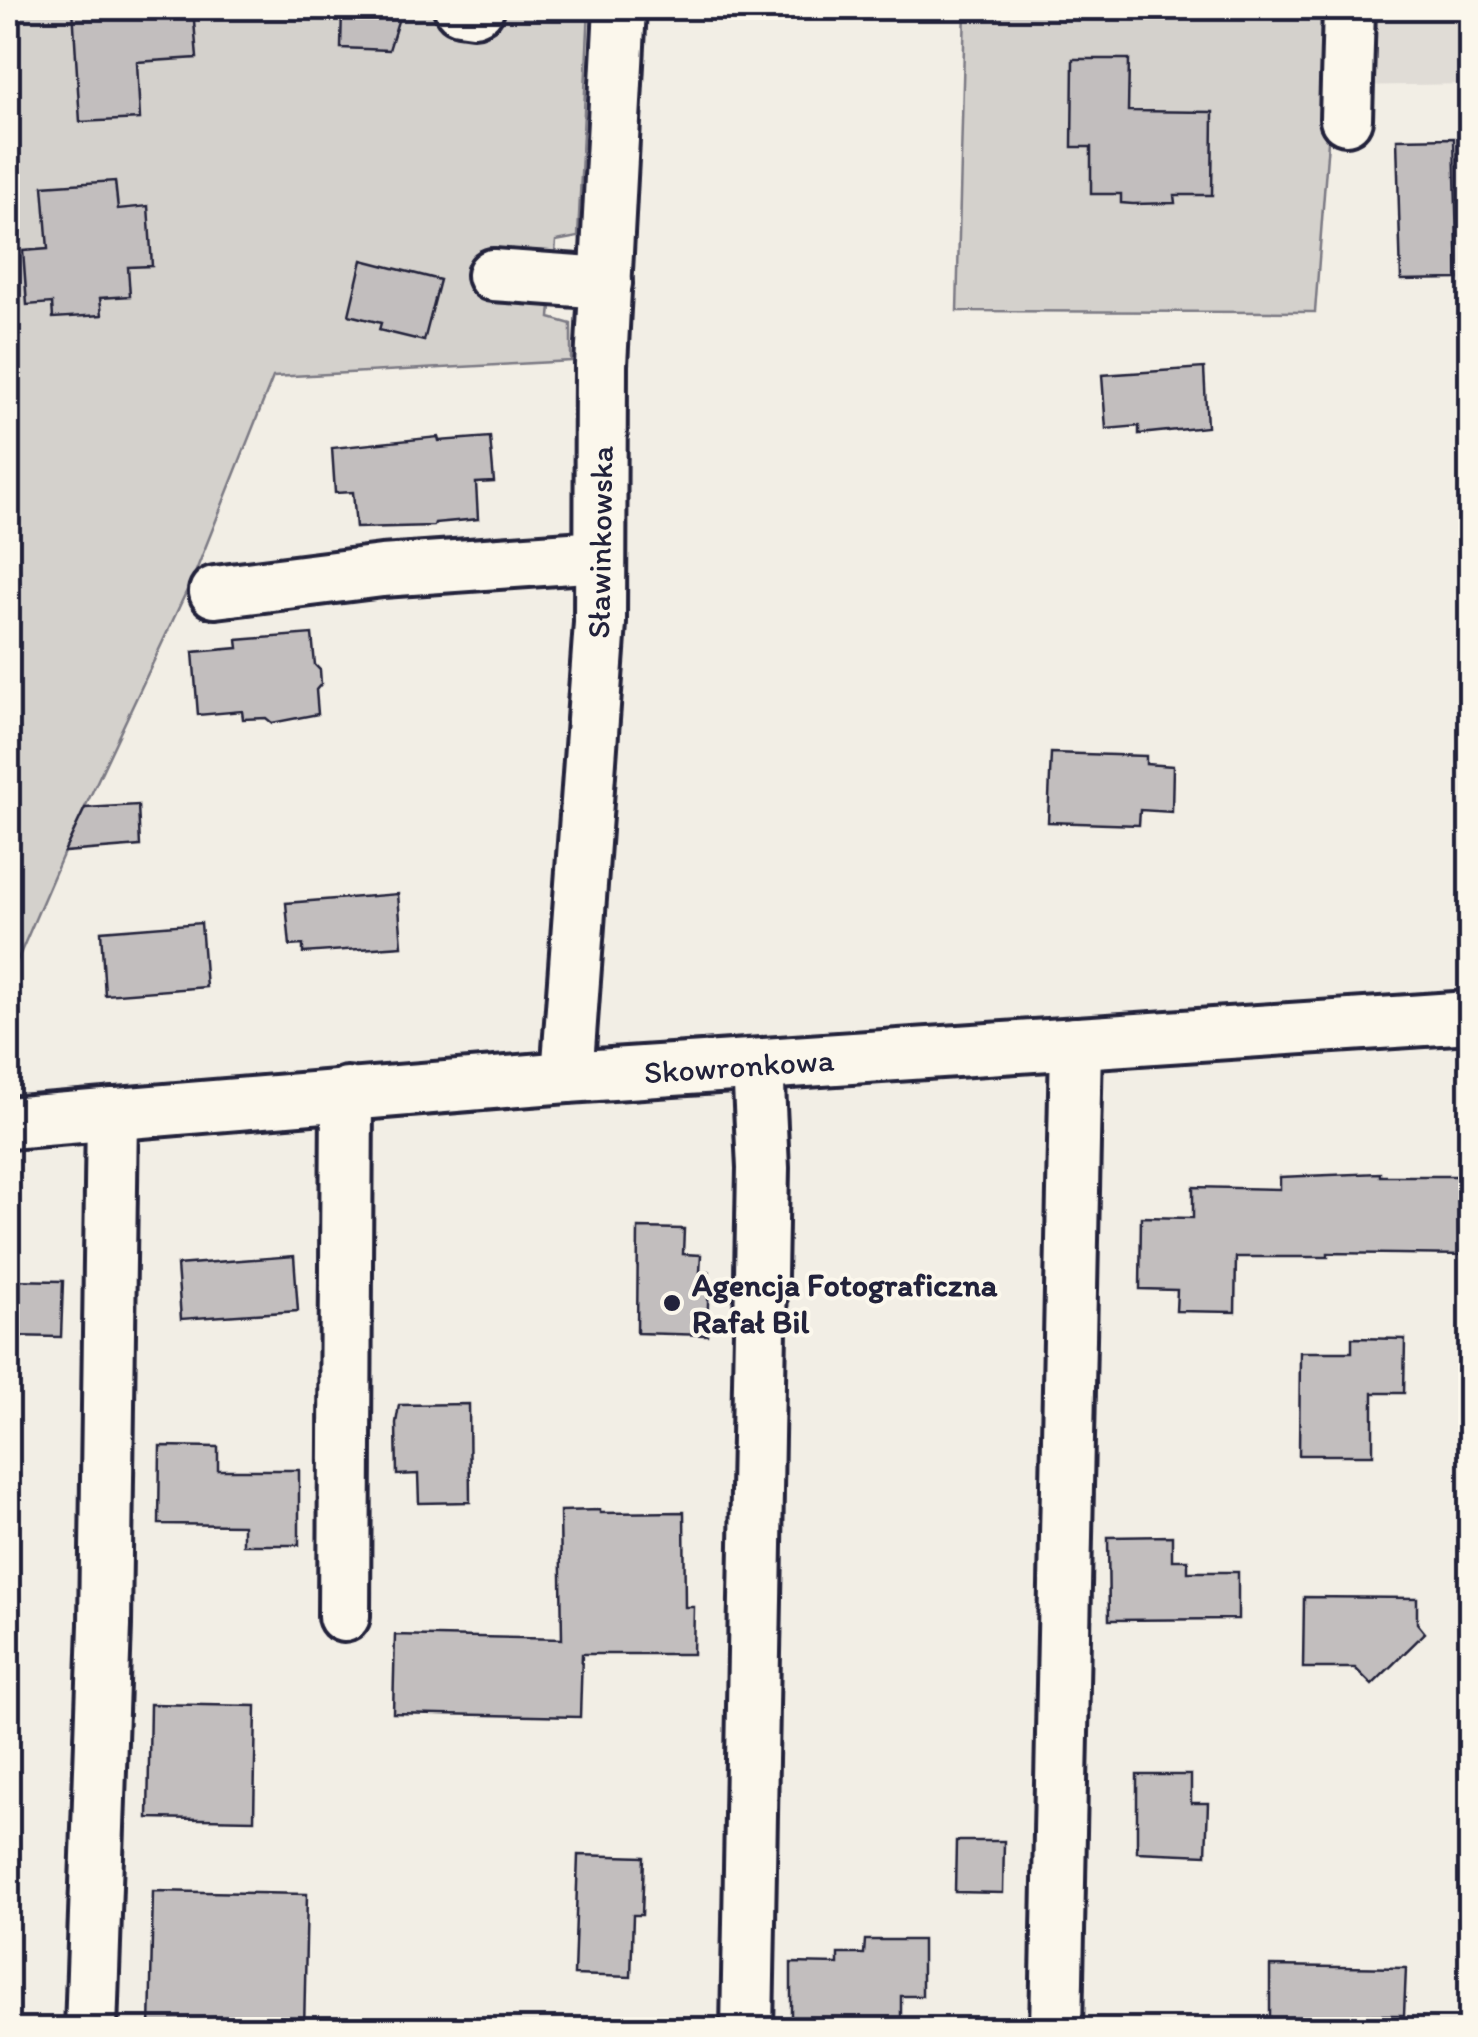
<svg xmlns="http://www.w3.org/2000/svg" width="1478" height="2037" font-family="Itim,sans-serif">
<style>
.built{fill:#e0dcd6}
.green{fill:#d4d1cc;stroke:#7b7a84;stroke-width:2.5}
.building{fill:#c2bebe;stroke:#22223b;stroke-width:2.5}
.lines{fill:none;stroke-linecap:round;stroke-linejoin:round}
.minor-casing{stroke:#22223b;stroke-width:58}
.minor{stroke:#fbf7ec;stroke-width:50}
.poi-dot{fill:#22223b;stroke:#fbf7ec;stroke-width:4}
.labels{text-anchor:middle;stroke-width:8;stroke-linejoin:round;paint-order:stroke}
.street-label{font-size:32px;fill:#22223b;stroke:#fbf7ec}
.poi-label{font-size:32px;font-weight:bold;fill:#22223b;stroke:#fbf7ec;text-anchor:start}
</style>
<rect width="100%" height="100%" fill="#f2eee5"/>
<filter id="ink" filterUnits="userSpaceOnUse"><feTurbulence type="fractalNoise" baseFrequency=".01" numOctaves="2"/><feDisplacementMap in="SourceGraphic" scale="20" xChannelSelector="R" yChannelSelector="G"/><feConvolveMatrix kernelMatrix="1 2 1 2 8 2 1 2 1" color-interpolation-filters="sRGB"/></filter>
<g filter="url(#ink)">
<path class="built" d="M1353,8H1470V84L1349,86Z"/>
<g class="green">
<path d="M8,8H589L578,237L556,241L550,318L571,324V361L273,377L196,571L64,852L8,982Z"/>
<path d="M965,8H1311L1336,36L1315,312L957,311Z"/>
</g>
<g class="building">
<path d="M73,8H193L197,58L137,62L140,119L80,122Z"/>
<path d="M342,8H402L389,50L341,48Z"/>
<path d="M1073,59H1129L1128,111L1213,112L1212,195H1174L1175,203L1133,204L1121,203V194H1091V147H1072Z"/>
<path d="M1454,138L1458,279L1401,280L1397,139Z"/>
<path d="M115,181L118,209L148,206L152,266L128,267L130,296L100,298L102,315L53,318L52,303L27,305L23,251L48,249L43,186Z"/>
<path d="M362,260L440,280L424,341L379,330L381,323L349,315Z"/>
<path d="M1204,368L1207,427L1139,434V426L1106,429L1102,375Z"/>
<path d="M438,437L439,441L490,437L494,482L476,483L478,519L435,523L434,526L356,528L353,492L335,493L332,448Z"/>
<path d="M312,634L315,665L320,670L321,684L316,690L318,714L272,723L266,718L243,719L242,711L198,715L193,652L238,648L237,640Z"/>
<path d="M1051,753L1146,756V764L1173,766L1172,812L1140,810L1139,825L1048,822Z"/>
<path d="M138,805L140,846L64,852L85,808Z"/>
<path d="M398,894L402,946L303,953V945L290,946L286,903Z"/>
<path d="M201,923L206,987L105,995L101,931Z"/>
<path d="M1380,1173V1176H1468L1469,1255L1328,1253V1257H1236L1235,1312L1176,1311L1177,1290L1140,1289L1141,1217L1193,1218V1187L1280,1189V1177Z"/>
<path d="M638,1228L684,1229L683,1254L701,1255L700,1272H709L707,1335L637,1333Z"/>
<path d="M294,1256L298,1311L181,1319L177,1265Z"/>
<path d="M8,1280L63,1281L61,1337L8,1336Z"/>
<path d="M1352,1338L1405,1339L1404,1393H1373V1455H1299L1300,1352H1352Z"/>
<path d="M469,1404L470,1502L419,1503L418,1474L397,1475L396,1423L399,1405Z"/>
<path d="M160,1446L218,1447V1470H299V1545H243V1525L159,1524Z"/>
<path d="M600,1510V1513L684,1512L685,1607H694L693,1654H582L580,1717L393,1713L395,1635L562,1639L560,1511Z"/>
<path d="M1172,1536V1560H1188V1572H1238V1619L1109,1620L1108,1537Z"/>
<path d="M1304,1597L1417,1598V1623L1425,1633L1372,1685L1355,1668H1303Z"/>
<path d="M150,1704L256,1706L254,1820L148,1818Z"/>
<path d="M1137,1775H1191V1803H1208L1206,1855L1137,1852Z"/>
<path d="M956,1841H1004L1003,1893L955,1892Z"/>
<path d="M578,1855L644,1857L642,1915H633L631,1977L574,1975Z"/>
<path d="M153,1891L307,1894L304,2030H150Z"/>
<path d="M865,1940H922V1996H901V2021L876,2020V2030H803V2019H791V1963L838,1964V1954H864Z"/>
<path d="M1270,1966L1406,1968L1404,2015H1353L1352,2030H1270Z"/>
</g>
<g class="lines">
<g class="minor-casing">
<g id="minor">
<path d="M460,8L474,10L478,8"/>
<path d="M1346,119L1349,8"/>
<path d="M493,275L606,283"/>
<path d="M215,592L382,571L600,556"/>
<path d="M567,1077L600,623L601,365L620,8"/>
<path d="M8,1123L567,1077L1470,1017"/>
<path d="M344,1616L347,1093"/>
<path d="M91,2030L105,1625L112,1114"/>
<path d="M747,2030L763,1168L758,1065"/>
<path d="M1056,2030L1076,1043"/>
</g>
</g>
<use href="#minor" class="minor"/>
</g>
</g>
<circle class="poi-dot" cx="672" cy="1303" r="10"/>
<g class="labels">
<g class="street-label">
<text transform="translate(600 542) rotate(-89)" y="11">Sławinkowska</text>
<text transform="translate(739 1066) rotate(-4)" y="11">Skowronkowa</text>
</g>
<g class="poi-label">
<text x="692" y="1296">Agencja Fotograficzna<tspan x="692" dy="37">Rafał Bil</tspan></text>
</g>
</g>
<rect width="1478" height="2037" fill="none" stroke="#fbf7ec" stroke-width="40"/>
<rect x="20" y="20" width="1438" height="1997" fill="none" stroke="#22223b" stroke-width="4" filter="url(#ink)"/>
</svg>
